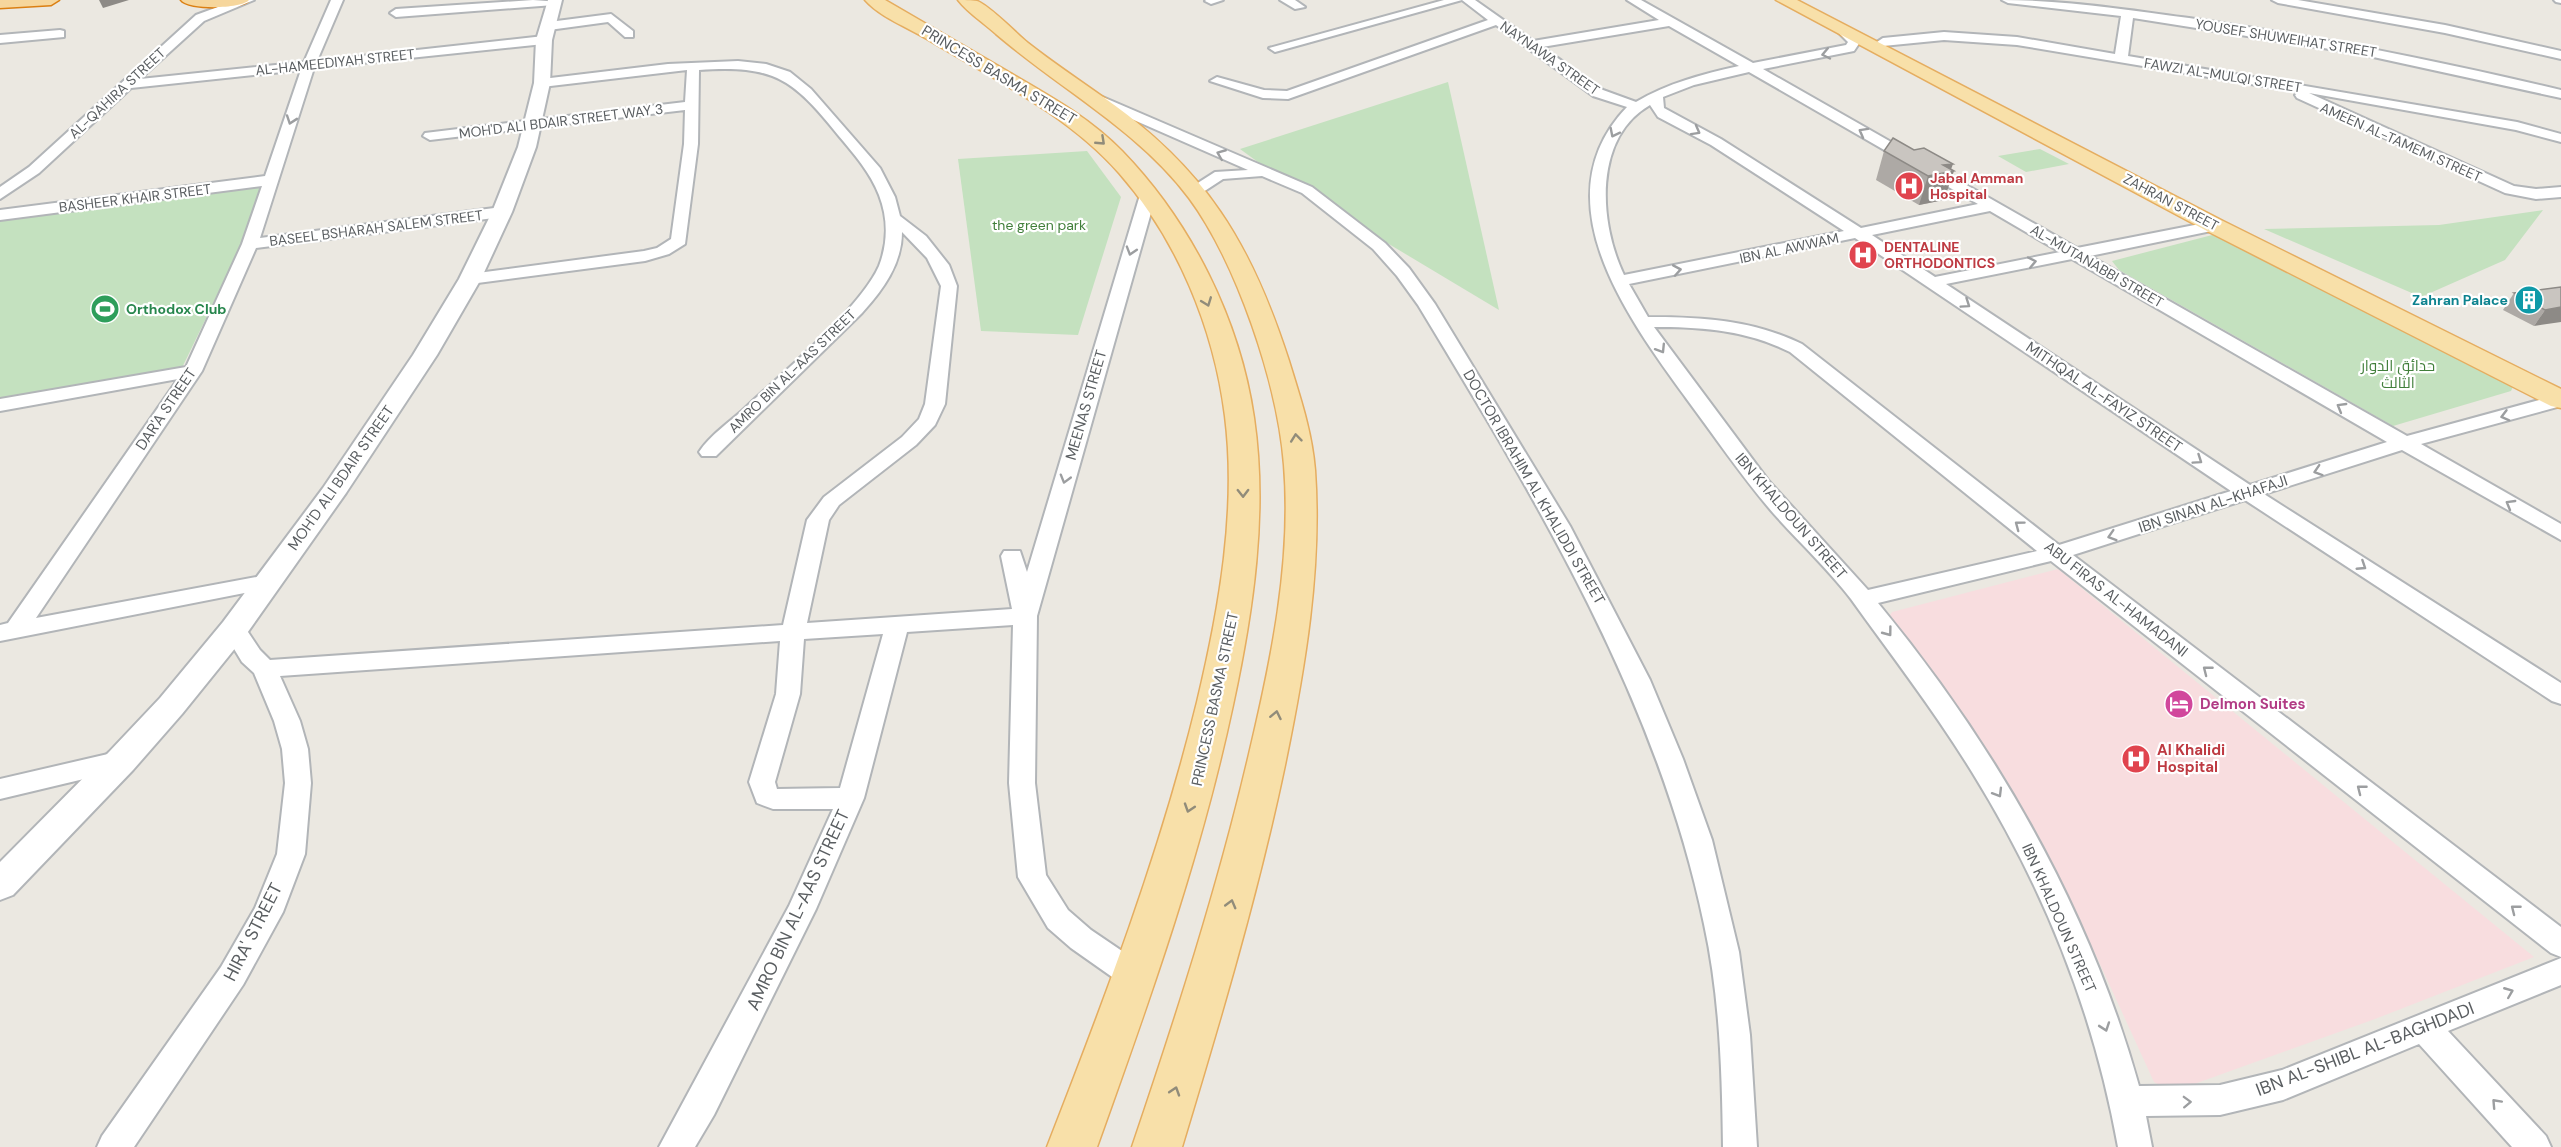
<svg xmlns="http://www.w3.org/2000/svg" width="2561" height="1147" font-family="'DM Sans',Cairo,sans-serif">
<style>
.medical{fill:#f8dddf}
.green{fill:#c4e1bf}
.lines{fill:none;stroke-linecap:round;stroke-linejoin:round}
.minor-casing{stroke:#b2b5b8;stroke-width:4}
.tertiary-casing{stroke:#b2b5b8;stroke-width:4}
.primary-casing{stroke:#e5ad60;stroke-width:3}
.trunk-casing{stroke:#db7f12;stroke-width:3}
.minor{fill:#fff;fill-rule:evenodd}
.tertiary{fill:#fff;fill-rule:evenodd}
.primary{fill:#f8e0a9;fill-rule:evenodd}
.trunk{fill:#f6d69c;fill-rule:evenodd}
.wall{fill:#ada9a5}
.shaded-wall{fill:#8d8a86}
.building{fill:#c9c5c0;stroke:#8d8a86;stroke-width:1.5}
.oneway{stroke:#9c9ea0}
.oneway2{stroke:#918c7a}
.labels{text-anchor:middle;stroke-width:4.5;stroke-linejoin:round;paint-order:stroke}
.far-street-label{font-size:14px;fill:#5a5e61;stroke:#fff}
.far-health-label{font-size:14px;font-weight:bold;fill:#be3a42;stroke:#fff;text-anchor:start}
.far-park-label{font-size:14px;fill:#417f3b;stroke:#fff}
.far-culture-label{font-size:14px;font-weight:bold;fill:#0d838f;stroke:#fff;text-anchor:end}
.far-leisure-label{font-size:14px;font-weight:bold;fill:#27864d;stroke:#fff;text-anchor:start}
.street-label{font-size:15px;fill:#5a5e61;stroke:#fff}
.park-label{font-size:15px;fill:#417f3b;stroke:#fff}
.hotel-label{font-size:15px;font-weight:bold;fill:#b23c85;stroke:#fff;text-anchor:start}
.health-label{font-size:15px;font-weight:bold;fill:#be3a42;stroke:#fff;text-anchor:start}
.near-street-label{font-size:18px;fill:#5a5e61;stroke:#fff}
</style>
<rect width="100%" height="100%" fill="#ebe8e1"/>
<path class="medical" d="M2058,569L2534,957L2375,1019L2172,1092L2154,1082L2072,903L1890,615L1892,612Z"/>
<g class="green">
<path d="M1448,82L1499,310L1287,183L1240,149Z"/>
<path d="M2040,149L2069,164L2026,172L1998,156Z"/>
<path d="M1087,151L1121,197L1078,335L981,331L958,159Z"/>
<path d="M267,182L242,244L179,374L0,405V216Z"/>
<path d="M2543,210L2505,260L2421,297L2264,229L2439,225Z"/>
<path d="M2216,234L2516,380L2511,391L2393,426L2119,270L2112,261Z"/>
</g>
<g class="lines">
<g class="minor-casing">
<g id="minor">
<path d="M237,0H254L204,21L140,79L304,62L331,0H343L317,61L544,36L550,40L544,44L314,68L260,238L502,207L510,212L502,217L256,248L202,371L36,618L267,575L275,577L278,582L275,587L0,641V625L8,623L178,379L0,411V399L186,367L242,244L262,186L0,220V210L265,176L301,70L131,88L39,173L0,199V187L29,167L196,15Z"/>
<path d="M533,0L560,2L554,5L396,17L390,13L396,9Z"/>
<path d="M1223,0L1211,4L1205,1L1206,0Z"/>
<path d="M1280,0H1295L1305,7L1295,9Z"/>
<path d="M1444,0H1475L1533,41L1659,20L1627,0H1641L1753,63L1846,45L1848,42L1836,30L1846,27L1860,42L1854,51L1763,69L2077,248L2215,221L2221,223L2223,226L2221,229L2090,256L2407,436L2561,394V406L2421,444L2561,524V540L2402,450L2264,494L2561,683V704L2552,701L2245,500L2073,555L2561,927V957L2551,953L2051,561L1878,603C1995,745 2089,908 2139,1086L2220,1085L2282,1070L2561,958V985L2448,1031L2546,1136L2551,1147H2512L2419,1044L2283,1100L2220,1115L2146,1116L2152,1147H2118C2094,1013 2044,888 1972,772C1935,712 1892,656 1851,599C1828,569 1799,542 1774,514C1742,477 1715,437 1686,398C1628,318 1539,199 1627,107L1593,96L1496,25L1288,99L1263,98L1210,81L1217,77L1264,90L1287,91L1488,20L1462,0L1275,52L1269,48ZM1669,26L1739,66C1703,74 1668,83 1636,102L1603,90L1542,47ZM1749,72L1978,204L1861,228L1721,139L1664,108L1663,97L1694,85ZM1650,105L1658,117L1711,145L1844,231L1624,275C1599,223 1593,138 1650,105ZM1990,211L2060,252L1935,277L1872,235ZM1855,238L2231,491L2059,545L1802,344C1753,320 1702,317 1648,317L1629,284ZM2072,259L2387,442L2250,485L1946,284ZM1654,327C1702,327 1746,330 1790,352L2037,551L1868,590L1768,480Z"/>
<path d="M2002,0C2065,0 2127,10 2189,18C2314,36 2438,61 2561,90V98L2355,53L2133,18L2128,56L2517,122L2561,134V142L2516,130L2309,93L2514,186L2536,189L2561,187V197L2536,199L2505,193L2297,98L2295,95L2299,92L2017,45L1944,40L1883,46L1877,42L1883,38L1944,32L2017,37L2115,54L2121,16L2008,3Z"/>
<path d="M2272,0H2298L2445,25L2561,51V59L2445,33L2278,3Z"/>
<path d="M2554,0H2561V3L2556,2Z"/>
<path d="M611,14L633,31V37H625L608,22L549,30L543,26L549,22Z"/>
<path d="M60,30L64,31V37L0,43V35Z"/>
<path d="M738,61L766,64L790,72L811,89L880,168L895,197L900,216L926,236L949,265L957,286L945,404L935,425L916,445L839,505L829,520L807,623L1012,609L1001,556L1004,551H1020L1027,572L1140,195L1148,190L1156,195L1037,616L1035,783L1046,875L1068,910L1091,930L1147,968L1151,977L1147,986L1136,990L1125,986L1071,948L1048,928L1018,877L1009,783L1013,625L907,632L864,798L816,909L714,1115L695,1147H659L789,906L833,809H773L757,803L749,782L776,694L780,641L280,676L300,721L308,749L311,783L305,854L283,912L243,985L134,1147H97L102,1136L221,967L255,908L277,854L285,783L282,749L274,721L254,673L242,662L222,629L226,623L234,621L242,623L260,650L270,660L783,625L807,520L824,497L902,437L919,419L925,404L941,286L927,258L902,232C902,264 883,290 862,313L716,456H702L699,452C710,435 730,422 745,408C781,374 860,309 879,266C888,243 888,218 879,195C870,172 854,154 838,135C792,78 774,65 699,70L698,144L685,244L669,254L645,261L470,284L462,279L470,274L644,251L657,248L671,239L684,144L685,110L430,140L423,136L425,133L685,102L687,70L542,87L535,83L542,79L668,64ZM883,634L840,788L777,789L775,782L800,694L804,639Z"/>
<path d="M1091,92L1312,187L1385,243L1409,268L1435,304L1570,526L1650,680L1683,759L1712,840L1739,952L1750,1035L1757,1147H1723C1722,1073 1720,997 1704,924C1657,698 1536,500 1418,305L1397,276L1373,249L1302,193L1262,176L1223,179L1200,194H1190L1187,191L1190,188L1215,172L1248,170L1086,99V93Z"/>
<path d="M121,751L130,754L134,761L130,768L0,799V779Z"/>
</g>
</g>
<g class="tertiary-casing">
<path id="tertiary" d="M548,0H562L552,40L550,83L536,147L512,212L481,279L437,355L346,493L245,636L182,714L133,770L13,895L0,900V862L109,752L160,698L223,622L323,488L413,355L459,279L492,212L518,147L534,83L536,40Z"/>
</g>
<g class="primary-casing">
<g id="primary">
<path d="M865,0H885C926,24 966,47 1007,71C1048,95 1089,117 1122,151C1191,222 1240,320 1254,418C1268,513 1253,612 1233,705C1201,856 1149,1002 1097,1147H1047C1104,1001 1160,854 1197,702C1219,610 1237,510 1225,416C1214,328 1177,239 1119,173C1067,114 993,79 927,39C907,27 880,17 865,0Z"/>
<path d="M958,0C963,0 972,0 977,1C990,6 1016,33 1028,43C1052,62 1078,79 1103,97C1206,169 1251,243 1289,361C1300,397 1312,432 1315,470C1322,569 1305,668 1285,765C1258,894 1220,1021 1182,1147H1132C1176,1017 1218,887 1249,754C1271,661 1292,562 1284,465C1278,385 1237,263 1189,198C1138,130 1060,89 996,34C984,23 968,13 958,0Z"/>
<path d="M1776,0H1797L2223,221L2561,389V408L2551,406L2207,231Z"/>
</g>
</g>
<g class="trunk-casing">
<g id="trunk">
<path d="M0,0H59L51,5L0,8Z"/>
<path d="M181,0H249C242,9 188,10 181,0Z"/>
</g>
</g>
<use href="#minor" class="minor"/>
<use href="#tertiary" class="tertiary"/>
<use href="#primary" class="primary"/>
<use href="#trunk" class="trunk"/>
</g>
<g class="wall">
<path d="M1884,151L1951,169L1944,200L1919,205L1876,180Z"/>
<path d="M2561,287L2534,326L2503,310L2514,293Z"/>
</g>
<g class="shaded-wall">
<path d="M99,0H129L103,8Z"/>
<path d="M1953,164L1950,172L1954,171L1944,200L1919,205L1928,176L1943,165Z"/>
<path d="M2561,307V322L2534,326L2545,310Z"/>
</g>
<g class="building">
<path d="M1893,138L1914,150L1924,148L1953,164L1943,165L1954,171L1928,176L1884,151Z"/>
<path d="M2561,287V307L2545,310L2514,293Z"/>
</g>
<defs><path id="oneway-chevron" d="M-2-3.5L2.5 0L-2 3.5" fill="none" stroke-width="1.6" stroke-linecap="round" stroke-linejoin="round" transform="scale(1.5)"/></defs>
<g class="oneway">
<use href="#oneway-chevron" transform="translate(1826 54) rotate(168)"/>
<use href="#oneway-chevron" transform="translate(291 120) rotate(109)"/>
<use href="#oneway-chevron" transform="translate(1696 131) rotate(29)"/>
<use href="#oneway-chevron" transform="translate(1863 132) rotate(-151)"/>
<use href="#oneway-chevron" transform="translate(1614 133) rotate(117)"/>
<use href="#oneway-chevron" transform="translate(1221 154) rotate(-158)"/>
<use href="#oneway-chevron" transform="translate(1131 251) rotate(107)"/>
<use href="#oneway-chevron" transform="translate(2032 262) rotate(-12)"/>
<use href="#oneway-chevron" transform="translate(1677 270) rotate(-10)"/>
<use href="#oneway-chevron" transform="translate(1966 304) rotate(34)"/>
<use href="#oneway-chevron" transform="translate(1661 349) rotate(58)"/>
<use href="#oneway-chevron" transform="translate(2341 407) rotate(-150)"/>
<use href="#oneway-chevron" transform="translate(2505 416) rotate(165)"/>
<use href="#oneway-chevron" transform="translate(2198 460) rotate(34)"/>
<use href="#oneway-chevron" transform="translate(2318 471) rotate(162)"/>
<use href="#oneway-chevron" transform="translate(1065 479) rotate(106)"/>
<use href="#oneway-chevron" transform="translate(2510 504) rotate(-150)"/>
<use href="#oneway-chevron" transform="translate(2019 525) rotate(-143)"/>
<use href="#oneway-chevron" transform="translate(2112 536) rotate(163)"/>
<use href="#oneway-chevron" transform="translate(2362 566) rotate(33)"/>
<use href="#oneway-chevron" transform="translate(1888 632) rotate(53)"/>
<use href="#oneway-chevron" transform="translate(2207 670) rotate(-142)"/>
<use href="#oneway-chevron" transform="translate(2361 789) rotate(-142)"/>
<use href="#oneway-chevron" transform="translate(1998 793) rotate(59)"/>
<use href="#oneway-chevron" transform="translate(2515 909) rotate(-142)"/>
<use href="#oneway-chevron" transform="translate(2509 992) rotate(-22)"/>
<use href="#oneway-chevron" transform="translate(2105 1027) rotate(71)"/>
<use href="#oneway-chevron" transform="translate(2187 1102) rotate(-2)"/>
<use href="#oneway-chevron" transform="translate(2496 1103) rotate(-133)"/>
</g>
<g class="oneway2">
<use href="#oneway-chevron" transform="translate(1101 141) rotate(43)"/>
<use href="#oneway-chevron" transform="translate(1207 302) rotate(69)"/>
<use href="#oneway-chevron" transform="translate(1296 438) rotate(-96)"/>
<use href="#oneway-chevron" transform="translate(1243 493) rotate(89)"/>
<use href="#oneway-chevron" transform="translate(1276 715) rotate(-78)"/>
<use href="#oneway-chevron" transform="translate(1189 808) rotate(108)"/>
<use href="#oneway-chevron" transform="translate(1231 904) rotate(-75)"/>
<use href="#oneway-chevron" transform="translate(1175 1091) rotate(-72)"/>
</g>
<defs>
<g id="hospital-disc" transform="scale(1.5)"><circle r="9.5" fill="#e0444e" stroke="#fff"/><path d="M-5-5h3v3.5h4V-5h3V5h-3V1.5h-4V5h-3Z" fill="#fff"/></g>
<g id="building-disc" transform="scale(1.5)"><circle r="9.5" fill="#0f9aa8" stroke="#fff"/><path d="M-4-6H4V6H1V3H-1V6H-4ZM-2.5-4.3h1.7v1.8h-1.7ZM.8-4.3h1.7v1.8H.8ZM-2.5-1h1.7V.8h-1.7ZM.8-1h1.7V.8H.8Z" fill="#fff"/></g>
<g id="stadium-disc" transform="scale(1.5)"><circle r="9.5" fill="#2e9e5b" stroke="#fff"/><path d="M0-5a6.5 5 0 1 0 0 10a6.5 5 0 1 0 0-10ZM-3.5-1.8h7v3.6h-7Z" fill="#fff"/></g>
<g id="hotel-disc" transform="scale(1.5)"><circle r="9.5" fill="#d1479c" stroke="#fff"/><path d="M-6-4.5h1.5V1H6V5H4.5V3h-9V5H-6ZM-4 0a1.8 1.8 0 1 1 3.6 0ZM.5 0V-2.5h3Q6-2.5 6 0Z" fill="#fff"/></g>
</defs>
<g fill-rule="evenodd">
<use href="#hospital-disc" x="1909" y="186"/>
<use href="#hospital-disc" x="1863" y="255"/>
<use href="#building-disc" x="2529" y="300"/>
<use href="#stadium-disc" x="105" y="309"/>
<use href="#hotel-disc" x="2179" y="704"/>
<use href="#hospital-disc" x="2136" y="759"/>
</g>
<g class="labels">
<g class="far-street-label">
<text transform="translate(2286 38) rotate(9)" y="5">YOUSEF SHUWEIHAT STREET</text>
<text transform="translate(1550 58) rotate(35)" y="5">NAYNAWA STREET</text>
<text transform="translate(335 62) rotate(-6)" y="5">AL-HAMEEDIYAH STREET</text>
<text transform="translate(2223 75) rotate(9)" y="5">FAWZI AL-MULQI STREET</text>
<text transform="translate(117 93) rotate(-43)" y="5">AL-QAHIRA STREET</text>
<text transform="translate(561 121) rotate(-7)" y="5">MOH'D ALI BDAIR STREET WAY 3</text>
<text transform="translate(2401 142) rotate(24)" y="5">AMEEN AL-TAMEMI STREET</text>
<text transform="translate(135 198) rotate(-7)" y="5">BASHEER KHAIR STREET</text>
<text transform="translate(2171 202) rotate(28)" y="5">ZAHRAN STREET</text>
<text transform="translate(376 228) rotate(-7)" y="5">BASEEL BSHARAH SALEM STREET</text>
<text transform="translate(1789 248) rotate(-12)" y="5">IBN AL AWWAM</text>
<text transform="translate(2097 266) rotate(30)" y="5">AL-MUTANABBI STREET</text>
<text transform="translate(792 371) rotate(-44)" y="5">AMRO BIN AL-AAS STREET</text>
</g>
<g class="far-health-label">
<text x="1930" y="183">Jabal Amman<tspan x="1930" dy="16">Hospital</tspan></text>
<text x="1884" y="252">DENTALINE<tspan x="1884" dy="16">ORTHODONTICS</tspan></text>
</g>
<g class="far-park-label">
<text x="1039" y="230">the green park</text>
</g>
<g class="far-culture-label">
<text x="2508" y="305">Zahran Palace</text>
</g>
<g class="far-leisure-label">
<text x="126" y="314">Orthodox Club</text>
</g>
<g class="street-label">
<text transform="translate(999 75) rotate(31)" y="5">PRINCESS BASMA STREET</text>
<text transform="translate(2104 397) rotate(34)" y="5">MITHQAL AL-FAYIZ STREET</text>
<text transform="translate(1086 405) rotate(-74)" y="5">MEENAS STREET</text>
<text transform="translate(166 409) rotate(-56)" y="5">DAR'A STREET</text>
<text transform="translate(341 478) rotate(-55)" y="5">MOH'D ALI BDAIR STREET</text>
<text transform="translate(1534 487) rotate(60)" y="5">DOCTOR IBRAHIM AL KHALIDDI STREET</text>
<text transform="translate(2213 504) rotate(-18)" y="5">IBN SINAN AL-KHAFAJI</text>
<text transform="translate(1791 516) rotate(49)" y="5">IBN KHALDOUN STREET</text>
<text transform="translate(2116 599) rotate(38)" y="5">ABU FIRAS AL-HAMADANI</text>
<text transform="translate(1215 699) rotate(-78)" y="5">PRINCESS BASMA STREET</text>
<text transform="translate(2059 918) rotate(66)" y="5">IBN KHALDOUN STREET</text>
</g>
<g class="park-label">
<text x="2398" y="371">حدائق الدوار<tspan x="2398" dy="17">الثالث</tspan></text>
</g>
<g class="hotel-label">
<text x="2200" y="709">Delmon Suites</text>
</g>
<g class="health-label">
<text x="2157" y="755">Al Khalidi<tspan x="2157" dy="17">Hospital</tspan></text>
</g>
<g class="near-street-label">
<text transform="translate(798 910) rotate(-65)" y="6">AMRO BIN AL-AAS STREET</text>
<text transform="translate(253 932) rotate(-63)" y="6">HIRA' STREET</text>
<text transform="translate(2365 1049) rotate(-21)" y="6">IBN AL-SHIBL AL-BAGHDADI</text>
</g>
</g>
</svg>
